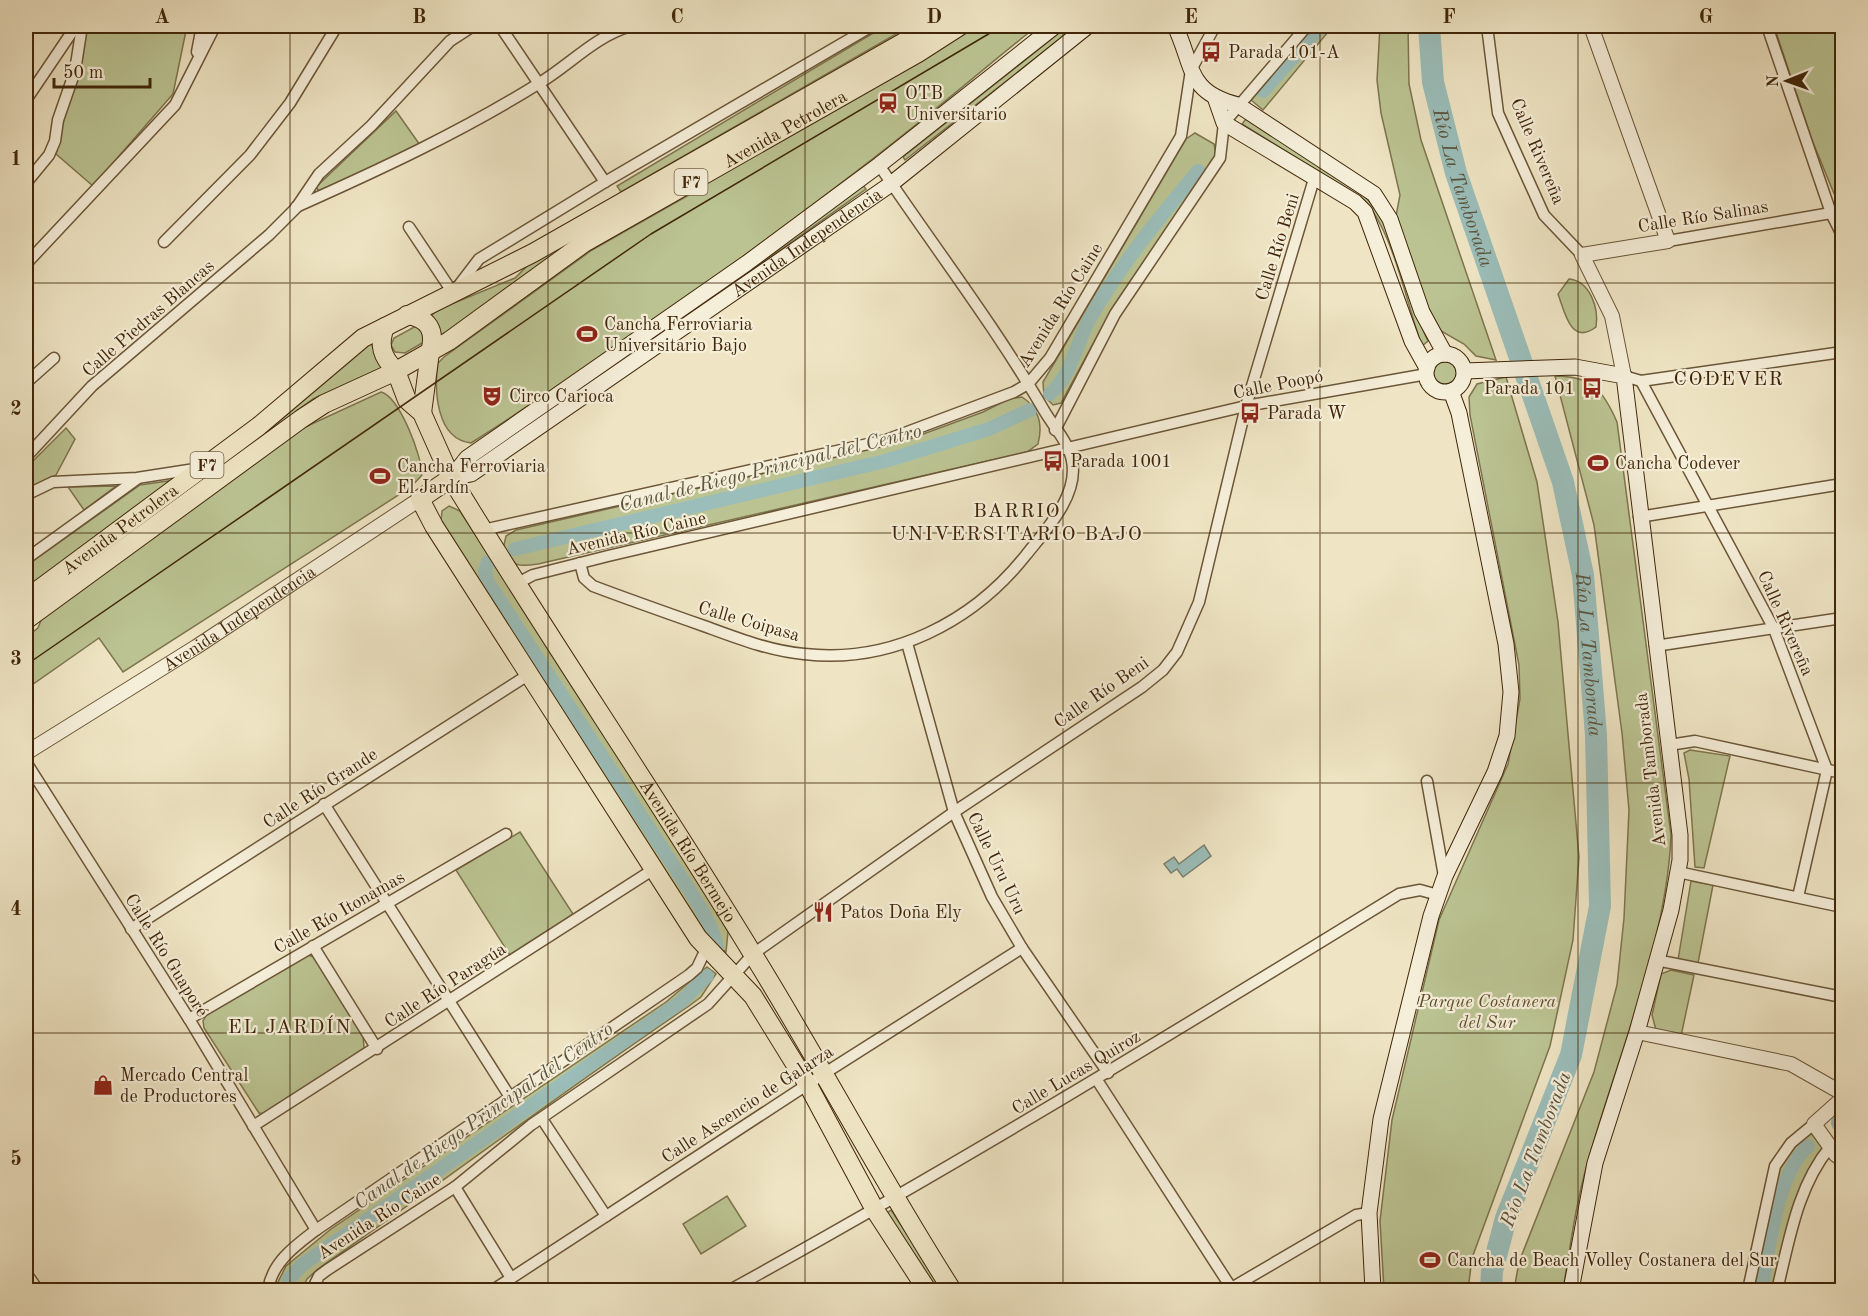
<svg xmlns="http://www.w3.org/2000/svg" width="1868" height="1316" font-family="'Old Standard TT',serif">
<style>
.green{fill:#bbc392;stroke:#7e744d;stroke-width:1.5}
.water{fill:#9bbeba;stroke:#778173;stroke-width:1.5}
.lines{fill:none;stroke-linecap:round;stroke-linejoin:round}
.canal{stroke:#9bbeba;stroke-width:14}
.river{stroke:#9bbeba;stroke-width:22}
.minor-casing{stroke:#6c5637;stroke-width:13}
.tertiary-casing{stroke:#6c5637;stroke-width:16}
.secondary-casing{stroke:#402608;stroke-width:17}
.primary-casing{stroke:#402608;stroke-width:20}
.trunk-casing{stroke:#402608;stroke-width:20}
.minor{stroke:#f5eed9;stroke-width:10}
.tertiary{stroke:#f5eed9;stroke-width:14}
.secondary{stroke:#f5eed9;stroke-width:15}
.primary{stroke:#efe5c4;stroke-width:18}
.trunk{stroke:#efe5c4;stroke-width:18}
.tram{stroke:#402608;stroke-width:1.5}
.grid{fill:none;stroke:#402608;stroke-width:1.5;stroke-opacity:0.55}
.labels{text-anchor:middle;stroke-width:4.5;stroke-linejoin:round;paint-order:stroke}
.shield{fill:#f5eed9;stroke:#766247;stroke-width:1.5}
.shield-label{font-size:16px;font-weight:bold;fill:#402608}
.poi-label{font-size:18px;fill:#402608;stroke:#f5eed9;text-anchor:start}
.street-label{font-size:18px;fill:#402608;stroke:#f5eed9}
.park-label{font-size:18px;font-style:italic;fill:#5f4d2a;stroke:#f5eed9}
.water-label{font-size:20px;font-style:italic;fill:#5b543d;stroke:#f5eed9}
.neighbourhood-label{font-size:20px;letter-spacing:1.5px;fill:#402608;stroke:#f5eed9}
.neatline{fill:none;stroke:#402608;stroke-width:2}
.grid-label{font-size:20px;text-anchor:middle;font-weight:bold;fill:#402608}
</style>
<rect width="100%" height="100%" fill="#efe5c4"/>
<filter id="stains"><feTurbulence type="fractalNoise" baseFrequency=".00333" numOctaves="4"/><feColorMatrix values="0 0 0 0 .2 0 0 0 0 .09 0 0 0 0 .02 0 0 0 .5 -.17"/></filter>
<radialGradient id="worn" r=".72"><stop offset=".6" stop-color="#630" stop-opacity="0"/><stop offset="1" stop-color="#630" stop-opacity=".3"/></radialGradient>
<g class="green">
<path d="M85,26H187L173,94L93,186L56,154Z"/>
<path d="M885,26H910L621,192L617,186Z"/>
<path d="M975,26H1037C983,69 930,115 875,157C745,258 610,354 471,443C436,439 434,390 438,363L444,357L592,250L701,188L728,167L916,62Z"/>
<path d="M1068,26H1077L905,160L903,157Z"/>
<path d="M1314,26H1333L1263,110L1251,100Z"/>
<path d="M1380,26H1408L1409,84L1421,140L1496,360L1476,356L1464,344L1441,331L1425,302L1396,216L1400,195L1381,113L1377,80Z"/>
<path d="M1774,26H1842V213L1812,140Z"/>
<path d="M396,111L420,145L319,191L316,187Z"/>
<path d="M1246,119L1362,194C1399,228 1405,296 1428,341L1422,346C1406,303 1394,233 1364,200L1242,124Z"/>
<path d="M1195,133L1214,144L1216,155L1113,307L1061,403L1053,405L1044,396L1043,382L1186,139Z"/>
<path d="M733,147L441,337L432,315L437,310L515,278L534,259Z"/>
<path d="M862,184L866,189L748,273Z"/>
<path d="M1569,279C1590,281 1599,308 1596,327C1571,346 1565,313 1558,294Z"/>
<path d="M416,326L423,328L424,342L405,353L395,352L391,345L394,338Z"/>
<path d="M371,342L377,359L384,367L313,399L26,612V606Z"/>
<circle cx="1445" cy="372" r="12"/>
<path d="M1555,376C1592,376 1603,390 1617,422L1671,835C1667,942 1617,1057 1588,1161C1576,1202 1570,1248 1563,1290H1514L1519,1262L1594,1072L1617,985L1624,918L1629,810L1622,733L1594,525Z"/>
<path d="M1506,377L1537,482L1558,622L1579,857L1573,940L1550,1046L1472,1258L1468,1290H1384L1380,1221L1392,1120L1439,920L1508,764L1520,699L1519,665L1470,415L1469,397L1477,384Z"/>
<path d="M381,392C400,397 422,457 422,475L411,487L123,672L99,638L26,689V637L38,628L43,615L303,428Z"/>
<path d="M1022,397C1040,409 1043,425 1038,444L1027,452L538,564C518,567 514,567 503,549L506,536L516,530L907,440L983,412L1009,399Z"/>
<path d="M66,428L75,439L56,475L26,490V468Z"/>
<path d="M168,481L166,485L26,589V566L140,485Z"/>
<path d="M116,486L84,510L68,487Z"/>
<path d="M449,506L460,511L710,899L728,932L726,952L708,938L441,521L442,511Z"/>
<path d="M1690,750L1730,756L1704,868L1695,867L1689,779L1684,753Z"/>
<path d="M520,832L573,914L511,957L456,870Z"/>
<path d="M1691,881L1713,885L1698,963L1678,960Z"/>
<path d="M308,955L314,957L363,1035L364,1048L266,1114L259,1113L204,1028L203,1021L207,1014Z"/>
<path d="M707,967L716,974L701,997L689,1006C563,1091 442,1183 318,1269L307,1279L302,1290H274L286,1266L331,1229L666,1002Z"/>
<path d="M1671,970L1694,975L1681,1036L1656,1030L1652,1015L1661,974Z"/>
<path d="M1811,1133L1824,1150C1791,1181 1784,1248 1773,1290H1753L1779,1167L1794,1146Z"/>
<path d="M727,1196L746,1226L701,1254L683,1224Z"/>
<path d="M891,1210L944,1290H937L887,1213Z"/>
</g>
<path class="water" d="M1204,845L1211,856L1183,877L1177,869L1171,873L1164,864L1174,857L1179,864Z"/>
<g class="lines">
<g class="canal">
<path d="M1263,91L1321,26"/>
<path d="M1050,394C1072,374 1076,344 1090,318C1121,264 1159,218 1198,171"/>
<path d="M515,549L885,461L989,429L1030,410"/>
<path d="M488,562L485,571L487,581L690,891C701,910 716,930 717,952"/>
<path d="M1842,1119L1838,1123L1842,1129"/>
<path d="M286,1290L289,1279L302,1265L682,1001L707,976"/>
<path d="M1761,1290C1770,1248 1775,1177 1808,1146"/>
</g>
<path class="river" id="s1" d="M1429,26L1433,82L1456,173L1563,482L1583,575L1596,735L1600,906L1571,1055L1506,1218L1492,1271L1491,1290"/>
<g class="minor-casing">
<g id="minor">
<path d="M500,26L605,182"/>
<path d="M1487,26L1498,113L1544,215L1582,255"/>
<path d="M1767,26L1831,213L1842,235"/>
<path d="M197,52L202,26"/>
<path d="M26,100L76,26"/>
<path d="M26,183L49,155L55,141L58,120L75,71L82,26"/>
<path d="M296,207C379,170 461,132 538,84C570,65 595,36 631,26"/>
<path d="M409,227L453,293L479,259L605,182L872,26"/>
<path d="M1668,241L1831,213"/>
<path d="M164,242L250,155L290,103L337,26"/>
<path d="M26,264L175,105L215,26"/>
<path d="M1624,376L1641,381L1842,352"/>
<path d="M1641,381L1774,629L1827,770L1798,897"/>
<path d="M26,383L54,358"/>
<path d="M1055,430L1115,314L1220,158L1224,123L1307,26"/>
<path d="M26,457L92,386L269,235L296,208L319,174L371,126L450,41L473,26"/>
<path d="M26,495L53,482L137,478L195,469"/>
<path d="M1639,517L1842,484"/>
<path d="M483,530L886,440L1014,392L1028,384L1050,358L1181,136L1191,70L1215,26"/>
<path d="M26,559L137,479"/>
<path d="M580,563L584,578L593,586C630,600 667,613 704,626C737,638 770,651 804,654C891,664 973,622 1026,555C1046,530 1079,495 1072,461C1069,443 1054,427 1045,412C995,326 934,247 879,165"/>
<path d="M516,584L533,575L608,556L1246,406L1427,374"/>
<path d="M907,643L954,812L992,897L1022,948L1108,1073"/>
<path d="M1655,646L1842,618"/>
<path d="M1669,745L1695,741L1842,773"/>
<path d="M26,762L189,1019L316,1230"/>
<path d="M1427,781L1444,876"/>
<path d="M324,804L510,1097"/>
<path d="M1678,872L1842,907"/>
<path d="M131,929L528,675"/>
<path d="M313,946L377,1049"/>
<path d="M1656,960L1842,997"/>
<path d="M189,1019L506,834"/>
<path d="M1097,1080L1232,1289"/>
<path d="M542,1119L606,1216"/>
<path d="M253,1126L654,869"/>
<path d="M455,1187L511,1278"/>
<path d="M26,1273L38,1290"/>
<path d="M268,1290C272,1262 295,1246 316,1230L689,975L697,968L706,949"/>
<path d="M312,1290L319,1276L327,1270L455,1187L531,1125L708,1004L753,954L954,812L1142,687L1163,670L1177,652L1199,602L1246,406L1314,179"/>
<path d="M493,1290L825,1073L1022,948"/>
<path d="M730,1290C957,1165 1178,1030 1399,894L1420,890L1438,895"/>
<path d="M1228,1290L1356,1215L1369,1213"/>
<path d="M1748,1290L1775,1166L1791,1143L1814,1124"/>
<path d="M1777,1290C1789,1242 1797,1187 1830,1147"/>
</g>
</g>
<g class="tertiary-casing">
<g id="tertiary">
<path d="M1591,26L1668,241L1582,255L1612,316L1624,376"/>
<path id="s2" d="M26,753L196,647L420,499"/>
<path d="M1637,1032L1791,1064L1842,1093"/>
<path d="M1842,1099L1814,1124L1836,1155L1842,1159"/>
</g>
</g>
<g class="secondary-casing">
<g id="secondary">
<path d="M1175,26C1194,66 1186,92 1238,105L1374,194L1390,219L1422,312L1445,354"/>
<path d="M1216,100L1224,123L1355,202L1365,212L1412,341L1427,368"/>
<circle cx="1445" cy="373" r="19"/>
<path d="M1464,371L1575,367L1624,376L1680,835V860L1671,910L1637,1032L1595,1163L1571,1290"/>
<path id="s3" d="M451,478L471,474L891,184L1088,26"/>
<path d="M451,478L467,458L747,263L879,165L1055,26"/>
<path d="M1373,1290L1369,1213L1381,1119L1431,916L1445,876L1495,772L1507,736L1511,692L1506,644L1459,413L1451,391"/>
</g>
</g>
<g class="primary-casing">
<g id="primary">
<path id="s4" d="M396,371L407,400L422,413L451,478C549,639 656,795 754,956C822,1066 882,1181 952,1290"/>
<path d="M422,413L430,352"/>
<path d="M451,478L420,499L434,526L698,938L753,996L808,1085L875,1210L927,1290"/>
</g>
</g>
<g class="trunk-casing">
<g id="trunk">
<path d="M407,315C429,318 436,331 430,352"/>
<path d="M385,327C378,345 382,357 396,371"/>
<path id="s5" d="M26,599L259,426L363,338L533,253L932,26"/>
<path id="s6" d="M26,620L301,419L324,404L396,371L449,341L584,243L918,53L960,26"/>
</g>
</g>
<use href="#minor" class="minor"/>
<use href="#tertiary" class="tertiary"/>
<use href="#secondary" class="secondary"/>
<use href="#primary" class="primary"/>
<use href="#trunk" class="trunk"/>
<path class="tram" d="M26,665L651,234L1002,26"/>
</g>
<path class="grid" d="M290,26V1290M548,26V1290M805,26V1290M1063,26V1290M1320,26V1290M1578,26V1290M26,283H1842M26,533H1842M26,783H1842M26,1033H1842"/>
<defs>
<g id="bus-bare" transform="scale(1.62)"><path d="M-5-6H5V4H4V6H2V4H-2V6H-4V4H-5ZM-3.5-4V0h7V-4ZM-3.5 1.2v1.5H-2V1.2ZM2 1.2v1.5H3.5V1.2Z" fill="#8f2418" stroke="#f5eed9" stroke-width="2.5" paint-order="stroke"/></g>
<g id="station-bare" transform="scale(1.62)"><path d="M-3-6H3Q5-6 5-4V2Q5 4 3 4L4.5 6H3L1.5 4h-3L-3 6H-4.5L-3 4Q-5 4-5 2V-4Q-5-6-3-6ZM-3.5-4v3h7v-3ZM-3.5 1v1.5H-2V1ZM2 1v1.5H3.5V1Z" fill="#8f2418" stroke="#f5eed9" stroke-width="2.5" paint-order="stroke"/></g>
<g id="stadium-bare" transform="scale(1.62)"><path d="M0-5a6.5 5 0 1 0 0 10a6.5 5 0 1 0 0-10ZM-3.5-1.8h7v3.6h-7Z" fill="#8f2418" stroke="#f5eed9" stroke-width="2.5" paint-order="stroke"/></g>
<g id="theatre-bare" transform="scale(1.62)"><path d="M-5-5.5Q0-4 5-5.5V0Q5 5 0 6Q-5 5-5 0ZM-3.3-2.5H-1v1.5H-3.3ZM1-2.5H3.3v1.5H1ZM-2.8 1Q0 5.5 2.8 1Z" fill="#8f2418" stroke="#f5eed9" stroke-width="2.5" paint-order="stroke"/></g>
<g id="restaurant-bare" transform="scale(1.62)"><path d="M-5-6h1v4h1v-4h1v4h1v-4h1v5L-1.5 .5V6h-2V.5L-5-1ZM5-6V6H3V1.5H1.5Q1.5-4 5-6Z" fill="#8f2418" stroke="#f5eed9" stroke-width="2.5" paint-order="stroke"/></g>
<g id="shop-bare" transform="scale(1.62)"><path d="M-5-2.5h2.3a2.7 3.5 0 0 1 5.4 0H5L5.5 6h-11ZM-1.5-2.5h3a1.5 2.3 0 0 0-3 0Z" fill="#8f2418" stroke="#f5eed9" stroke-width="2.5" paint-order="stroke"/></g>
</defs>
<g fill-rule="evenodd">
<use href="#bus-bare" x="1211" y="52"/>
<use href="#station-bare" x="888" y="103"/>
<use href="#stadium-bare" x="587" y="334"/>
<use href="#bus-bare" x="1592" y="388"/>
<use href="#theatre-bare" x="492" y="396"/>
<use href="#bus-bare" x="1250" y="413"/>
<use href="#bus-bare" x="1053" y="461"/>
<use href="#stadium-bare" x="1598" y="463"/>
<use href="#stadium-bare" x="380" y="476"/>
<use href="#restaurant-bare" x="823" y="912"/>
<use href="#shop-bare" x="103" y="1085"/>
<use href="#stadium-bare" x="1430" y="1260"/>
</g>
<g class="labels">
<g class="shield">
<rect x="674.5" y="169" width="33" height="26" rx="4.5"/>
<rect x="190.5" y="452" width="33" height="26" rx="4.5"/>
</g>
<g class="shield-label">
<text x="691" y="188">F7</text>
<text x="207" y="471">F7</text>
</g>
<g class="poi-label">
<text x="1228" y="58">Parada 101-A</text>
<text x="905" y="99">OTB<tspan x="905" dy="21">Universitario</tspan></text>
<text x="604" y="330">Cancha Ferroviaria<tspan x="604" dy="21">Universitario Bajo</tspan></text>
<text x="1575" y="394" text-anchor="end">Parada 101</text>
<text x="509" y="402">Circo Carioca</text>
<text x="1267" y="419">Parada W</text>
<text x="1070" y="467">Parada 1001</text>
<text x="1615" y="469">Cancha Codever</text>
<text x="397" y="472">Cancha Ferroviaria<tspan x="397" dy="21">El Jardín</tspan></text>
<text x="840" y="918">Patos Doña Ely</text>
<text x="120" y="1081">Mercado Central<tspan x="120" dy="21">de Productores</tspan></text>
<text x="1447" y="1266">Cancha de Beach Volley Costanera del Sur</text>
</g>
<g class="street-label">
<text dy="6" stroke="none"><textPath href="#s6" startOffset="906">Avenida Petrolera</textPath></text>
<text transform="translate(1538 151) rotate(67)" y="6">Calle Rivereña</text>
<text transform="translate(1703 216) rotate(-9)" y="6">Calle Río Salinas</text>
<text dy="6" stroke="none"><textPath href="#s3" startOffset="428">Avenida Independencia</textPath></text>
<text transform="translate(1277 247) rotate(-73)" y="6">Calle Río Beni</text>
<text transform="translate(1060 305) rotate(-58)" y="6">Avenida Río Caine</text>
<text transform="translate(148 318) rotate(-41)" y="6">Calle Piedras Blancas</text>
<text transform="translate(1278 384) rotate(-11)" y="6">Calle Poopó</text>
<text dy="6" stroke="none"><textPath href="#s5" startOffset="117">Avenida Petrolera</textPath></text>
<text transform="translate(636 533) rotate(-13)" y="6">Avenida Río Caine</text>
<text dy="6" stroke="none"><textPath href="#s2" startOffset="252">Avenida Independencia</textPath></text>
<text transform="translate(749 621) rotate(16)" y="6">Calle Coipasa</text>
<text transform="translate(1786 623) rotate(66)" y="6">Calle Rivereña</text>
<text transform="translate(1101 692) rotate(-35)" y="6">Calle Río Beni</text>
<text transform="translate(1650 770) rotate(-97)" y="6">Avenida Tamborada</text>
<text transform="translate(320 788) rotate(-33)" y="6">Calle Río Grande</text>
<text dy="6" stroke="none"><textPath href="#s4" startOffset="564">Avenida Río Bermejo</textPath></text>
<text transform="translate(997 863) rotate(64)" y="6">Calle Uru Uru</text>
<text transform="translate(339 912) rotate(-30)" y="6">Calle Río Itonamas</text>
<text transform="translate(167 955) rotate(58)" y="6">Calle Río Guaporé</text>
<text transform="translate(445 985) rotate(-33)" y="6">Calle Río Paragúa</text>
<text transform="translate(1076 1072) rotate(-31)" y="6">Calle Lucas Quiroz</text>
<text transform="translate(747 1104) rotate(-33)" y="6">Calle Ascencio de Galarza</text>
<text transform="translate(379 1216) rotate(-33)" y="6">Avenida Río Caine</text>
</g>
<g class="park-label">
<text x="1487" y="1007">Parque Costanera<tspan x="1487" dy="21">del Sur</tspan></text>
</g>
<g class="water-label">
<text dy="7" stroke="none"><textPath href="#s1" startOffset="166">Río La Tamborada</textPath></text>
<text transform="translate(770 467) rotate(-14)" y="7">Canal de Riego Principal del Centro</text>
<text dy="7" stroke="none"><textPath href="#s1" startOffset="652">Río La Tamborada</textPath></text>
<text transform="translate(483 1115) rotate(-35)" y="7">Canal de Riego Principal del Centro</text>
<text transform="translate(1535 1149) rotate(-69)" y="7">Río La Tamborada</text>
</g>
<g class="neighbourhood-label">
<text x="1729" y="385">CODEVER</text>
<text x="1017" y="517">BARRIO<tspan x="1017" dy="23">UNIVERSITARIO BAJO</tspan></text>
<text x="290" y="1033">EL JARDÍN</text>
</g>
</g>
<rect width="1868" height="1316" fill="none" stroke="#efe5c4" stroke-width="66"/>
<g transform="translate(1787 81) rotate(269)" stroke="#f5eed9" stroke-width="4.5" paint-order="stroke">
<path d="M0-4.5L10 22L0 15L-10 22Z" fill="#402608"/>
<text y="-9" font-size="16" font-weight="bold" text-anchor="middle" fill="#402608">N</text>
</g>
<path d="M54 78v9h96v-9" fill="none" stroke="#402608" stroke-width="3"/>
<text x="63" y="78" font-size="18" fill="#402608" stroke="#f5eed9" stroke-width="4.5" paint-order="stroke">50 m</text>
<rect x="33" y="33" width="1802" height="1250" class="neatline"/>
<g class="grid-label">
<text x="162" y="23">A</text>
<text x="419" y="23">B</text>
<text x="677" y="23">C</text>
<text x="934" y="23">D</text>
<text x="1191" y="23">E</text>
<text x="1449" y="23">F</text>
<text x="1706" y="23">G</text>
<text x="16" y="165">1</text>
<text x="16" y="415">2</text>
<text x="16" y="665">3</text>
<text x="16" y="915">4</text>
<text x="16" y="1165">5</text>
</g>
<rect width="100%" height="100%" filter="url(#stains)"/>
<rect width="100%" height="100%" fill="url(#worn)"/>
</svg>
